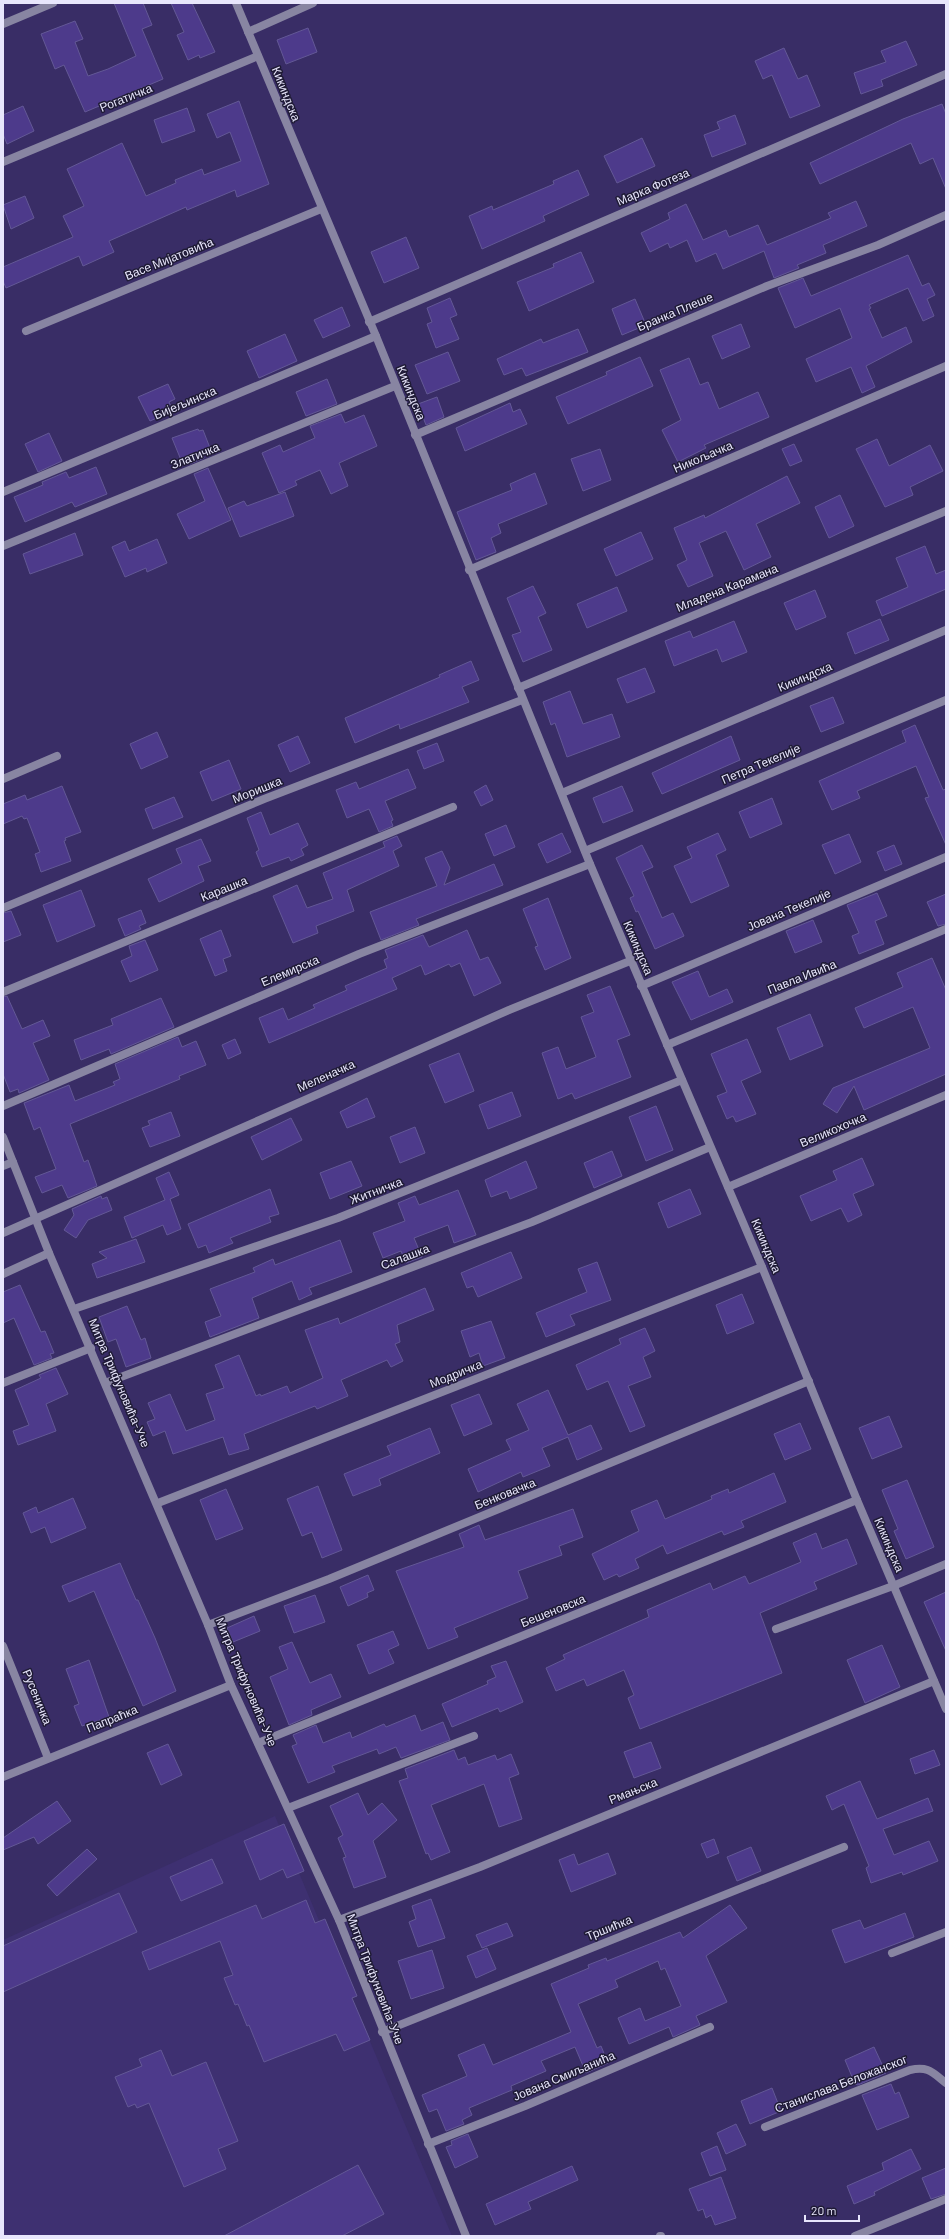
<svg xmlns="http://www.w3.org/2000/svg" width="949" height="2239" font-family="Barlow,sans-serif">
<style>
.built{fill:#3e3071}
.building{fill:#4d3a8b;stroke:#635896}
.lines{fill:none;stroke-linecap:round;stroke-linejoin:round}
.service{stroke:#8885a2;stroke-width:8}
.minor{stroke:#8885a2;stroke-width:8}
.labels{text-anchor:middle;stroke-width:3;stroke-linejoin:round;paint-order:stroke}
.street-label{font-size:12px;fill:#e8e6fc;stroke:#1f1b35}
</style>
<rect width="100%" height="100%" fill="#392d66"/>
<path class="built" d="M275,1816L452,2236H3V1940Z"/>
<g class="building">
<path d="M114,3H143L152,25L142,29L163,79L85,112L64,65L55,69L41,34L75,21L83,39L75,42L88,76L108,69L136,56Z"/>
<path d="M171,3H192L215,52L200,58L199,55L188,60L177,35L184,32Z"/>
<path d="M308,28L317,52L286,64L277,40Z"/>
<path d="M906,41L917,65L881,80L883,86L861,94L854,73L886,62L881,51Z"/>
<path d="M784,48L798,79L807,75L820,106L790,118L772,75L763,79L755,61Z"/>
<path d="M239,101L269,184L237,197L235,190L187,210L186,207L109,241L114,252L83,266L79,256L6,288L3,281V267L73,237L63,216L84,206L67,169L122,143L146,196L176,183L175,180L202,169L204,175L241,161L230,132L217,138L207,114Z"/>
<path d="M942,104L946,114V189L933,158L920,164L911,143L820,184L810,163L903,119Z"/>
<path d="M23,106L34,131L7,144L3,134V115Z"/>
<path d="M187,108L195,131L162,143L154,120Z"/>
<path d="M735,115L746,144L712,157L704,135L720,129L717,122Z"/>
<path d="M642,138L655,166L617,183L604,156Z"/>
<path d="M578,170L589,195L543,216L545,221L482,249L469,216L492,206L493,210L554,184L553,181Z"/>
<path d="M25,196L34,218L11,229L3,205Z"/>
<path d="M856,201L867,226L823,245L826,253L797,265L799,268L774,278L764,251L723,269L716,253L696,262L687,240L670,248L668,243L650,252L641,233L670,219L668,213L686,204L703,240L726,230L729,237L758,225L767,245L831,218L828,213Z"/>
<path d="M406,237L419,268L384,283L371,252Z"/>
<path d="M581,252L594,282L529,311L517,282L554,267L553,264Z"/>
<path d="M908,255L922,286L929,283L935,295L927,299L934,316L923,321L908,288L869,305L871,308L869,309L882,338L906,327L912,342L866,366L875,387L862,393L851,367L816,382L806,359L852,338L840,308L795,328L778,288L803,278L811,296Z"/>
<path d="M450,298L457,315L450,318L459,339L436,348L427,324L432,322L427,308Z"/>
<path d="M635,299L646,325L622,335L612,309Z"/>
<path d="M342,307L350,326L323,338L314,320Z"/>
<path d="M741,324L750,347L722,359L712,336Z"/>
<path d="M578,329L588,352L526,376L522,368L504,375L497,359L541,339L543,343Z"/>
<path d="M285,334L297,361L259,378L247,351Z"/>
<path d="M448,352L460,381L427,394L415,365Z"/>
<path d="M640,357L653,386L568,424L556,397L607,375L606,372Z"/>
<path d="M689,358L700,385L708,382L719,409L758,392L769,417L704,445L706,448L678,462L662,430L681,420L660,370Z"/>
<path d="M327,379L337,404L306,416L296,392Z"/>
<path d="M168,384L175,399L169,402L173,411L150,421L138,397Z"/>
<path d="M437,397L444,417L426,425L418,404Z"/>
<path d="M510,403L513,412L520,409L527,424L465,451L456,428Z"/>
<path d="M341,414L345,423L364,415L377,446L339,463L348,486L331,494L320,470L295,481L297,485L279,493L262,453L280,445L283,452L315,438L310,426Z"/>
<path d="M198,429L199,431L203,430L210,448L201,452L204,458L190,464L187,458L181,460L172,438Z"/>
<path d="M49,433L62,461L38,472L25,444Z"/>
<path d="M877,439L889,466L930,445L943,471L910,487L913,495L885,507L856,449Z"/>
<path d="M794,444L802,461L790,466L782,449Z"/>
<path d="M600,449L611,480L583,491L571,459Z"/>
<path d="M96,467L107,494L75,507L72,502L25,522L14,497L43,485L42,482L66,472L69,478Z"/>
<path d="M208,468L231,520L189,539L177,514L205,501L194,474Z"/>
<path d="M535,473L547,504L498,524L501,533L491,538L496,552L476,560L457,512L512,490L510,484Z"/>
<path d="M787,476L800,503L756,524L771,557L744,570L726,531L699,543L713,576L688,587L677,565L687,560L674,528L704,515L705,518Z"/>
<path d="M285,492L294,516L240,537L228,508L244,501L247,506Z"/>
<path d="M840,495L854,526L829,538L815,507Z"/>
<path d="M641,532L653,559L616,576L604,549Z"/>
<path d="M75,533L83,555L30,574L23,554Z"/>
<path d="M157,539L167,563L147,572L146,568L125,577L112,547L125,541L129,551Z"/>
<path d="M925,546L936,574L946,570V589L882,616L876,601L908,587L896,558Z"/>
<path d="M533,586L546,613L538,617L552,650L523,662L512,635L521,632L507,598Z"/>
<path d="M617,587L627,611L587,628L577,604Z"/>
<path d="M815,590L826,617L796,630L784,603Z"/>
<path d="M880,619L889,640L855,654L847,633Z"/>
<path d="M734,621L747,652L722,662L717,649L674,666L665,641L690,631L693,638Z"/>
<path d="M471,661L479,680L462,687L469,702L400,729L399,724L355,743L345,718L440,677L439,675Z"/>
<path d="M645,668L655,692L627,703L617,679Z"/>
<path d="M570,691L583,724L612,714L620,737L567,757L555,723L551,725L543,702Z"/>
<path d="M833,697L844,723L821,732L810,706Z"/>
<path d="M915,725L943,790L946,789V845L925,798L929,797L916,766L857,791L860,798L832,810L819,781L906,742L902,731Z"/>
<path d="M157,732L168,757L141,769L130,744Z"/>
<path d="M298,736L310,763L290,772L278,745Z"/>
<path d="M731,736L740,760L662,794L652,773Z"/>
<path d="M437,743L444,761L424,769L417,751Z"/>
<path d="M229,760L241,789L212,801L200,772Z"/>
<path d="M408,769L416,788L385,801L393,820L391,821L393,826L379,832L369,809L347,818L336,790L356,782L359,789Z"/>
<path d="M486,785L493,800L481,806L474,792Z"/>
<path d="M62,786L81,832L65,838L66,840L64,841L71,861L41,872L35,854L40,852L27,818L24,819L22,816L3,824V804L25,795L27,800Z"/>
<path d="M622,786L633,811L603,823L593,798Z"/>
<path d="M174,797L183,817L153,829L145,809Z"/>
<path d="M772,798L782,824L750,838L739,812Z"/>
<path d="M261,812L270,835L298,823L308,845L301,849L304,855L291,861L289,857L262,867L256,852L259,850L247,818Z"/>
<path d="M506,825L515,847L494,856L485,834Z"/>
<path d="M562,833L571,852L547,863L538,844Z"/>
<path d="M718,833L726,850L716,855L729,886L691,903L674,866L692,858L687,847Z"/>
<path d="M849,834L861,862L835,874L822,845Z"/>
<path d="M397,836L402,846L393,851L399,866L347,890L354,911L316,926L318,933L293,943L273,896L297,885L307,908L333,899L323,873L385,847L383,842Z"/>
<path d="M201,839L211,861L198,866L204,881L159,902L148,879L182,863L176,849Z"/>
<path d="M642,845L653,867L642,872L662,918L673,913L684,936L655,949L638,911L636,912L630,898L634,896L616,858Z"/>
<path d="M894,845L902,864L885,871L877,852Z"/>
<path d="M442,851L450,868L444,885L494,864L503,885L416,919L419,925L381,940L370,912L437,886L425,858Z"/>
<path d="M81,890L95,926L57,942L43,905Z"/>
<path d="M877,893L887,916L875,921L884,944L859,954L852,936L859,933L847,905Z"/>
<path d="M946,894V924L938,926L927,902Z"/>
<path d="M548,898L571,958L545,970L535,947L538,946L523,909Z"/>
<path d="M141,910L146,923L139,926L141,929L125,936L118,919Z"/>
<path d="M11,911L21,935L3,942V913Z"/>
<path d="M813,920L822,942L795,953L786,931Z"/>
<path d="M221,930L231,956L223,959L227,971L215,976L200,939Z"/>
<path d="M467,930L480,960L488,957L501,983L474,996L460,963L451,967L449,964L425,975L421,965L392,978L397,989L269,1043L259,1018L283,1008L288,1020L315,1008L313,1005L347,990L345,986L387,968L384,960L388,958L385,950L423,935L429,947Z"/>
<path d="M145,940L158,970L130,982L121,961L132,956L129,946Z"/>
<path d="M932,958L946,990V1074L864,1110L854,1086L837,1113L823,1104L833,1088L930,1048L913,1007L864,1028L855,1008L903,987L897,973Z"/>
<path d="M698,971L709,997L727,989L733,1002L691,1020L672,982Z"/>
<path d="M610,986L630,1035L617,1040L631,1077L575,1099L572,1093L558,1099L542,1053L558,1047L566,1069L596,1057L581,1017L594,1012L587,995Z"/>
<path d="M7,996L22,1029L43,1020L50,1036L33,1043L49,1080L19,1093L18,1089L10,1092L3,1074V997Z"/>
<path d="M161,998L174,1027L111,1054L109,1049L81,1060L74,1040L113,1025L111,1019Z"/>
<path d="M810,1014L823,1046L790,1060L777,1028Z"/>
<path d="M178,1037L182,1047L196,1041L206,1065L179,1076L180,1079L70,1124L84,1162L88,1160L97,1186L68,1198L62,1185L42,1193L35,1177L56,1169L40,1127L34,1130L24,1103L69,1085L75,1101L115,1085L113,1082L120,1079L115,1064Z"/>
<path d="M235,1039L241,1053L228,1059L222,1045Z"/>
<path d="M747,1039L761,1072L741,1081L756,1114L736,1122L733,1116L727,1119L717,1096L727,1092L711,1054Z"/>
<path d="M459,1053L474,1091L445,1103L429,1065Z"/>
<path d="M512,1092L521,1116L488,1129L479,1105Z"/>
<path d="M367,1098L375,1117L347,1128L340,1112Z"/>
<path d="M656,1106L673,1150L646,1161L629,1117Z"/>
<path d="M171,1112L180,1136L150,1147L142,1128L150,1125L148,1121Z"/>
<path d="M291,1118L302,1140L262,1160L251,1137Z"/>
<path d="M415,1127L425,1153L400,1163L390,1137Z"/>
<path d="M612,1151L622,1176L594,1188L584,1163Z"/>
<path d="M862,1158L874,1185L853,1194L862,1215L848,1222L841,1208L811,1221L800,1196L837,1180L833,1171Z"/>
<path d="M351,1161L362,1186L330,1199L320,1173Z"/>
<path d="M526,1161L537,1188L510,1199L507,1191L491,1197L485,1180Z"/>
<path d="M169,1172L179,1195L170,1199L181,1229L167,1235L163,1225L132,1238L124,1217L165,1200L156,1178Z"/>
<path d="M270,1189L279,1214L269,1217L271,1222L230,1238L233,1243L209,1253L206,1245L198,1248L188,1224Z"/>
<path d="M690,1189L701,1214L668,1228L658,1203Z"/>
<path d="M458,1190L476,1235L454,1243L448,1225L414,1238L422,1257L406,1263L401,1251L383,1258L373,1233L405,1221L398,1203L415,1196L419,1205Z"/>
<path d="M101,1196L102,1199L107,1197L112,1210L88,1220L76,1238L64,1230L74,1215L72,1209Z"/>
<path d="M136,1239L145,1262L97,1278L92,1264L107,1258L99,1252Z"/>
<path d="M340,1240L352,1272L309,1288L312,1294L299,1300L292,1281L252,1298L259,1318L210,1337L205,1322L221,1316L210,1289L255,1272L253,1268L273,1259L275,1265Z"/>
<path d="M511,1252L522,1278L478,1297L473,1286L467,1288L461,1273Z"/>
<path d="M597,1262L611,1300L570,1315L575,1325L546,1337L536,1313L587,1292L578,1269Z"/>
<path d="M20,1285L41,1332L45,1331L54,1353L50,1354L52,1358L34,1365L14,1318L3,1323V1292Z"/>
<path d="M425,1288L434,1310L397,1325L400,1342L395,1344L403,1361L391,1367L387,1360L341,1380L348,1396L317,1409L315,1406L244,1434L249,1449L229,1455L223,1437L173,1454L165,1431L153,1436L147,1422L155,1419L148,1403L170,1394L186,1431L215,1420L206,1394L224,1388L215,1365L239,1355L256,1396L260,1394L261,1396L287,1386L290,1393L323,1378L305,1330L338,1318L340,1324Z"/>
<path d="M742,1294L754,1323L727,1334L716,1305Z"/>
<path d="M127,1306L141,1340L145,1338L151,1358L126,1367L116,1339L108,1342L99,1317Z"/>
<path d="M491,1321L505,1358L483,1366L479,1353L470,1357L461,1331Z"/>
<path d="M645,1328L655,1351L643,1357L651,1377L628,1386L645,1426L630,1432L608,1381L587,1390L576,1365L621,1344L619,1339Z"/>
<path d="M56,1368L68,1394L46,1404L56,1431L18,1445L13,1431L29,1425L15,1390L41,1378L39,1375Z"/>
<path d="M548,1390L568,1435L591,1425L602,1449L577,1460L568,1437L542,1448L550,1466L523,1477L521,1472L478,1492L468,1469L511,1450L506,1440L529,1430L517,1404Z"/>
<path d="M479,1394L492,1424L464,1436L451,1405Z"/>
<path d="M889,1416L902,1447L872,1459L859,1428Z"/>
<path d="M800,1423L811,1449L785,1460L774,1434Z"/>
<path d="M430,1428L440,1453L379,1479L381,1485L353,1496L344,1474L391,1455L387,1446Z"/>
<path d="M774,1473L786,1502L741,1521L744,1527L724,1535L722,1531L667,1554L663,1545L635,1559L639,1568L619,1577L617,1574L604,1580L592,1554L639,1531L631,1511L657,1500L665,1519L712,1499L711,1496L728,1489L729,1493Z"/>
<path d="M907,1480L934,1547L906,1559L894,1531L898,1529L882,1490Z"/>
<path d="M318,1486L342,1550L322,1558L312,1532L302,1536L287,1499Z"/>
<path d="M226,1489L243,1529L216,1540L200,1500Z"/>
<path d="M73,1498L86,1528L51,1543L45,1527L31,1533L23,1513L36,1507L38,1513Z"/>
<path d="M573,1509L583,1537L559,1546L562,1555L518,1571L528,1598L454,1628L458,1637L428,1649L396,1571L464,1547L459,1534L479,1525L485,1540Z"/>
<path d="M816,1533L822,1549L847,1539L857,1564L814,1582L817,1589L760,1613L782,1673L640,1729L628,1698L634,1695L624,1670L587,1686L584,1679L556,1691L546,1668L565,1659L563,1655L649,1617L647,1610L710,1583L713,1590L745,1576L749,1584L801,1562L793,1543Z"/>
<path d="M120,1563L136,1600H138L155,1638L176,1691L143,1706L94,1591L69,1602L62,1586Z"/>
<path d="M368,1575L374,1590L367,1593L368,1597L348,1606L340,1587Z"/>
<path d="M946,1592V1651L924,1602Z"/>
<path d="M315,1595L325,1622L294,1633L284,1606Z"/>
<path d="M254,1616L260,1631L233,1642L227,1628Z"/>
<path d="M393,1631L399,1645L388,1650L394,1663L369,1674L357,1645Z"/>
<path d="M292,1642L310,1683L331,1674L341,1697L311,1710L312,1715L289,1725L270,1677L288,1669L279,1647Z"/>
<path d="M882,1645L900,1687L865,1703L847,1660Z"/>
<path d="M89,1660L109,1717L82,1726L74,1706L79,1704L66,1669Z"/>
<path d="M506,1661L523,1702L500,1712L498,1708L452,1727L442,1704L488,1684L487,1681L496,1677L491,1666Z"/>
<path d="M415,1715L421,1731L443,1722L450,1740L401,1758L396,1747L379,1754L377,1749L332,1766L335,1772L308,1783L292,1746L297,1744L293,1735L316,1725L323,1743L350,1732L352,1738L384,1724L386,1727Z"/>
<path d="M651,1742L661,1768L634,1778L624,1752Z"/>
<path d="M168,1744L182,1775L161,1785L147,1753Z"/>
<path d="M454,1750L458,1760L465,1757L468,1765L495,1755L497,1760L511,1754L519,1774L509,1778L522,1819L499,1827L484,1784L431,1805L450,1852L431,1860L428,1853L426,1854L399,1781L408,1778L405,1769Z"/>
<path d="M934,1750L940,1765L915,1774L910,1759Z"/>
<path d="M860,1781L877,1819L928,1798L933,1811L883,1829L894,1855L929,1841L938,1861L903,1875L902,1872L871,1883L866,1868L869,1866L844,1804L832,1810L826,1796Z"/>
<path d="M358,1793L368,1815L382,1803L397,1820L373,1841L386,1877L354,1888L343,1858L346,1857L338,1838L343,1835L330,1806Z"/>
<path d="M57,1801L71,1821L38,1844L34,1837L3,1850V1838Z"/>
<path d="M284,1824L304,1871L287,1878L283,1869L260,1880L244,1841Z"/>
<path d="M714,1839L719,1853L707,1858L701,1844Z"/>
<path d="M751,1847L761,1871L737,1881L727,1857Z"/>
<path d="M87,1849L97,1859L57,1896L47,1885Z"/>
<path d="M608,1853L616,1874L571,1892L559,1860L574,1854L578,1865Z"/>
<path d="M212,1859L223,1883L181,1901L170,1877Z"/>
<path d="M119,1893L137,1932L3,1992V1946Z"/>
<path d="M431,1899L445,1938L418,1947L409,1922L416,1919L412,1906Z"/>
<path d="M306,1900L315,1923L325,1919L357,1996L352,1998L370,2040L344,2051L336,2034L264,2062L249,2025L247,2026L238,2004L235,2005L224,1978L233,1975L220,1941L149,1970L142,1952L256,1905L262,1919Z"/>
<path d="M730,1905L747,1928L706,1956L727,2002L696,2016L700,2025L673,2037L669,2027L629,2044L618,2018L640,2008L645,2021L681,2006L665,1968L661,1970L658,1961L615,1980L618,1987L578,2004L597,2048L601,2046L608,2063L586,2073L575,2047L541,2061L546,2071L511,2086L512,2090L469,2108L472,2115L462,2120L464,2124L446,2131L437,2109L429,2112L422,2095L467,2076L458,2055L484,2044L493,2065L571,2032L551,1984L589,1968L588,1965L606,1958L607,1961L680,1932L683,1938Z"/>
<path d="M905,1913L914,1937L845,1963L832,1930L860,1920L864,1929Z"/>
<path d="M507,1923L513,1936L482,1948L476,1935Z"/>
<path d="M487,1948L496,1969L476,1978L467,1956Z"/>
<path d="M432,1950L444,1988L411,1999L398,1961Z"/>
<path d="M874,2047L886,2073L858,2085L855,2084L845,2060Z"/>
<path d="M161,2050L172,2076L206,2062L238,2141L218,2149L226,2169L184,2187L149,2103L137,2108L135,2104L128,2107L115,2077L142,2066L139,2059Z"/>
<path d="M891,2084L895,2094L899,2092L909,2117L877,2130L862,2095Z"/>
<path d="M772,2088L781,2111L750,2124L741,2101Z"/>
<path d="M736,2124L746,2145L726,2154L717,2133Z"/>
<path d="M468,2134L478,2157L455,2168L446,2147L452,2145L451,2141Z"/>
<path d="M717,2146L726,2170L710,2176L701,2153Z"/>
<path d="M911,2149L921,2169L874,2192L875,2195L854,2204L847,2186L884,2170L882,2163Z"/>
<path d="M358,2165L384,2214L342,2236H224Z"/>
<path d="M572,2166L578,2180L528,2202L531,2209L495,2225L486,2204Z"/>
<path d="M946,2168V2194L931,2199L922,2178Z"/>
<path d="M721,2177L736,2218L715,2225L711,2215L706,2218L703,2209L698,2211L689,2189Z"/>
</g>
<g class="lines">
<g class="service">
<path d="M562,793L946,630"/>
<path d="M3,1383L91,1348"/>
<path d="M776,1629L893,1586"/>
<path d="M288,1808L474,1736"/>
</g>
<g class="minor">
<path d="M236,3L376,336L590,864L762,1267L857,1500L946,1709"/>
<path d="M3,24L53,3"/>
<path d="M248,32L313,3"/>
<path d="M3,162L258,56"/>
<path d="M369,322L946,74"/>
<path d="M26,331L321,209"/>
<path d="M415,435L767,286L878,245L946,215"/>
<path d="M3,492L376,336"/>
<path d="M3,546L395,386"/>
<path d="M469,570L946,366"/>
<path d="M518,688L946,511"/>
<path d="M3,779L57,756"/>
<path d="M585,851L946,700"/>
<path d="M3,908L264,799L522,700"/>
<path d="M641,986L946,857"/>
<path d="M3,992L453,807"/>
<path d="M667,1045L946,929"/>
<path d="M3,1106L359,954L590,864"/>
<path d="M3,1137L49,1253L208,1625L231,1685L339,1920L466,2236"/>
<path d="M3,1166L13,1162"/>
<path d="M728,1187L946,1095"/>
<path d="M3,1233L509,1010L630,961"/>
<path d="M3,1274L49,1253"/>
<path d="M74,1309L338,1218L682,1080"/>
<path d="M105,1383L532,1222L710,1147"/>
<path d="M158,1503L762,1267"/>
<path d="M893,1586L946,1564"/>
<path d="M208,1625L329,1579L809,1381"/>
<path d="M3,1646L48,1758"/>
<path d="M258,1743L857,1500"/>
<path d="M3,1777L231,1685"/>
<path d="M339,1920L480,1867L934,1681"/>
<path d="M892,1953L946,1932"/>
<path d="M382,2032L844,1847"/>
<path d="M765,2127L910,2070C928,2066 932,2072 946,2083"/>
<path d="M428,2144L525,2106L710,2027"/>
<path d="M660,2236H661"/>
<path d="M855,2236L946,2199"/>
</g>
</g>
<g class="labels">
<g class="street-label">
<text transform="translate(286 94) rotate(68)" y="4">Кикиндска</text>
<text transform="translate(126 98) rotate(-22)" y="4">Рогатичка</text>
<text transform="translate(653 187) rotate(-23)" y="4">Марка Фотеза</text>
<text transform="translate(169 259) rotate(-22)" y="4">Васе Мијатовића</text>
<text transform="translate(675 312) rotate(-23)" y="4">Бранка Плеше</text>
<text transform="translate(411 393) rotate(68)" y="4">Кикиндска</text>
<text transform="translate(185 403) rotate(-23)" y="4">Бијељинска</text>
<text transform="translate(195 456) rotate(-22)" y="4">Златичка</text>
<text transform="translate(703 457) rotate(-23)" y="4">Никољачка</text>
<text transform="translate(727 588) rotate(-22)" y="4">Младена Карамана</text>
<text transform="translate(805 677) rotate(-23)" y="4">Кикиндска</text>
<text transform="translate(761 764) rotate(-23)" y="4">Петра Текелије</text>
<text transform="translate(257 790) rotate(-22)" y="4">Моришка</text>
<text transform="translate(224 889) rotate(-22)" y="4">Карашка</text>
<text transform="translate(789 910) rotate(-23)" y="4">Јована Текелије</text>
<text transform="translate(638 948) rotate(67)" y="4">Кикиндска</text>
<text transform="translate(290 971) rotate(-23)" y="4">Елемирска</text>
<text transform="translate(802 977) rotate(-22)" y="4">Павла Ивића</text>
<text transform="translate(326 1076) rotate(-24)" y="4">Меленачка</text>
<text transform="translate(833 1130) rotate(-23)" y="4">Великохочка</text>
<text transform="translate(376 1191) rotate(-21)" y="4">Житничка</text>
<text transform="translate(766 1246) rotate(67)" y="4">Кикиндска</text>
<text transform="translate(405 1257) rotate(-21)" y="4">Салашка</text>
<text transform="translate(456 1374) rotate(-22)" y="4">Модричка</text>
<text transform="translate(119 1383) rotate(67)" y="4">Митра Трифуновића-Уче</text>
<text transform="translate(505 1494) rotate(-22)" y="4">Бенковачка</text>
<text transform="translate(889 1545) rotate(67)" y="4">Кикиндска</text>
<text transform="translate(553 1611) rotate(-22)" y="4">Бешеновска</text>
<text transform="translate(246 1682) rotate(67)" y="4">Митра Трифуновића-Уче</text>
<text transform="translate(37 1697) rotate(68)" y="4">Русеничка</text>
<text transform="translate(112 1719) rotate(-22)" y="4">Папраћка</text>
<text transform="translate(633 1791) rotate(-22)" y="4">Рмањска</text>
<text transform="translate(609 1928) rotate(-22)" y="4">Тршићка</text>
<text transform="translate(375 1979) rotate(69)" y="4">Митра Трифуновића-Уче</text>
<text transform="translate(564 2076) rotate(-23)" y="4">Јована Смиљанића</text>
<text transform="translate(841 2084) rotate(-21)" y="4">Станислава Беложанског</text>
</g>
</g>
<rect width="949" height="2239" fill="none" stroke="#e8e6fc" stroke-width="8"/>
<path d="M805 2215v6h54v-6" fill="none" stroke="#e8e6fc" stroke-width="2"/>
<text x="811" y="2215" font-size="12" fill="#e8e6fc" stroke="#1f1b35" stroke-width="3" paint-order="stroke">20 m</text>
</svg>
